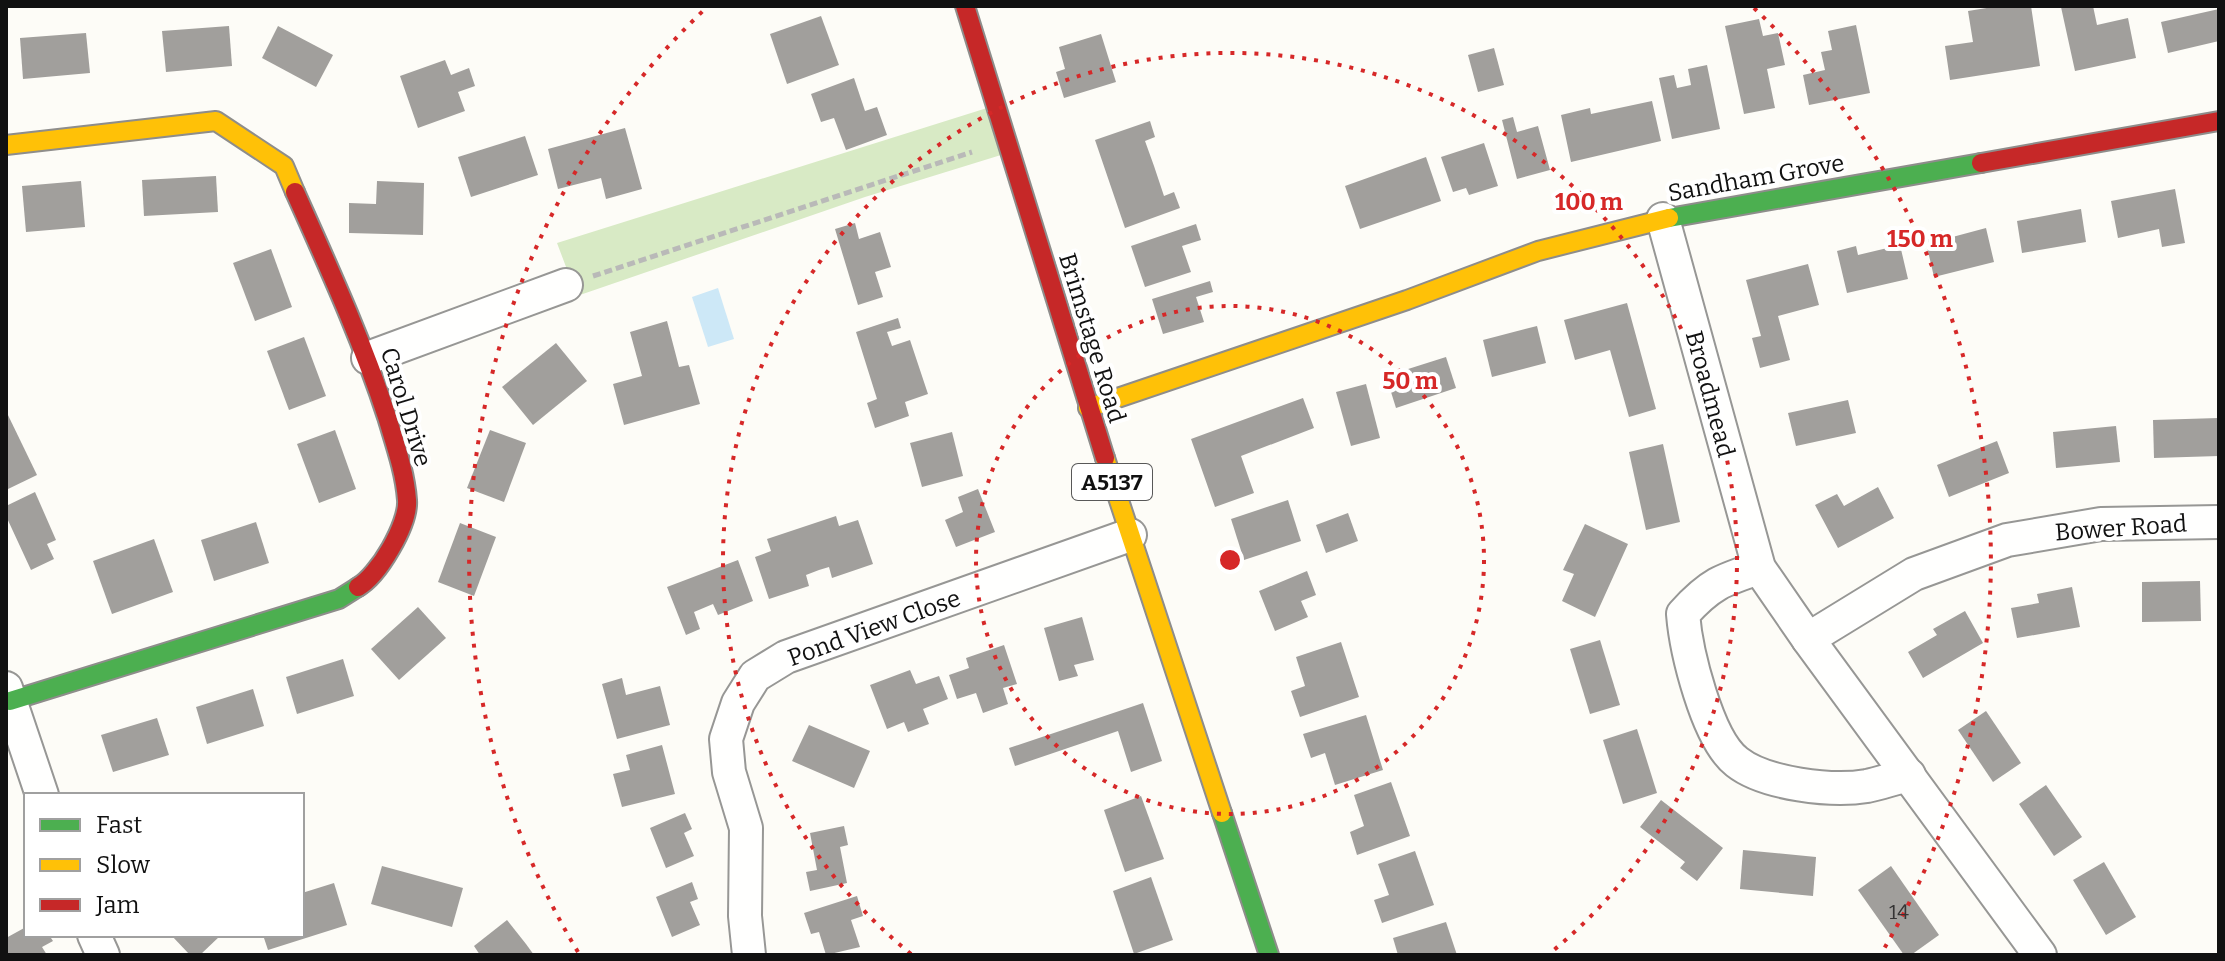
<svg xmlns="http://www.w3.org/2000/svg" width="2225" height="961" font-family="Bitter,serif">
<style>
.forest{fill:#d8eac5}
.water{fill:#cde8f7}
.building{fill:#a19f9c}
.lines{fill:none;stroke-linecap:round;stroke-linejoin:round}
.street-casing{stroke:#979795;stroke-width:36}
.fast-casing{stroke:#8e8d8b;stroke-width:22}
.slow-casing{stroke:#8e8d8b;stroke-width:22}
.jam-casing{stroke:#8e8d8b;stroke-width:22}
.path{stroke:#b9b9b8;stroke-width:5;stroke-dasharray:8 4;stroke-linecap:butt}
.street{stroke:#fffffe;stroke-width:32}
.fast{stroke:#4caf50;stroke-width:18}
.slow{stroke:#ffc107;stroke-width:18}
.jam{stroke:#c62828;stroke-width:18}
.ring{fill:none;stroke:#d62828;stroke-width:4;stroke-dasharray:4 8}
.labels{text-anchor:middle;stroke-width:8;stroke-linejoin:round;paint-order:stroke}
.number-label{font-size:20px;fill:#353434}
.shield{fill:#fff;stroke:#585858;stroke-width:2}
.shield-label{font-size:22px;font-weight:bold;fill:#111}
.street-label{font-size:24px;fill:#111;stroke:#fff}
.centre{fill:#d62828;stroke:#fff;stroke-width:4}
.ring-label{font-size:24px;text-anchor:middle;font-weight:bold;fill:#d62828;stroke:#fff;stroke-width:8;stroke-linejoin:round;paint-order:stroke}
</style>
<rect width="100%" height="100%" fill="#fdfcf7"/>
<path class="forest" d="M987,108L1001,155L865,197L577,296L557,243Z"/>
<path class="water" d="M718,288L734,339L708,347L692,297Z"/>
<g class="building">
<path d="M1999,6H2031L2040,66L1950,80L1945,46L1973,42L1968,11Z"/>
<path d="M2093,6L2097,25L2128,18L2136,58L2075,71L2061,7Z"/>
<path d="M2219,9V41L2168,53L2161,22Z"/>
<path d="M821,16L839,65L787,84L770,34Z"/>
<path d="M1759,19L1763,36L1778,33L1785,65L1767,69L1775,108L1744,114L1725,26Z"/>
<path d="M1856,25L1870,93L1809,105L1803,75L1825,70L1821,52L1832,50L1828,31Z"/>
<path d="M229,26L232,66L166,72L162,31Z"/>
<path d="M278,26L333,55L316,87L262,58Z"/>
<path d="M86,33L90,73L23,79L20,38Z"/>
<path d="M1101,34L1116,82L1064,98L1056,72L1065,69L1059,47Z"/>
<path d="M1494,48L1504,85L1478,92L1468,55Z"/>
<path d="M445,60L451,75L469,68L475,86L458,92L465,111L418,128L400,76Z"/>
<path d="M1707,65L1720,129L1672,139L1659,78L1674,75L1677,88L1691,85L1688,69Z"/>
<path d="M854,78L865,111L877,107L887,135L846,150L834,118L821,122L811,94Z"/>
<path d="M1652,101L1661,141L1571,162L1561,115L1590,108L1591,114Z"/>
<path d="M1513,117L1517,132L1538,126L1550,170L1517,179L1502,120Z"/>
<path d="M1150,121L1155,137L1145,141L1154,166L1164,196L1174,192L1180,208L1125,228L1095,140Z"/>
<path d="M625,128L642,189L606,199L601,178L558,189L548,149Z"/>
<path d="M525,136L538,175L471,197L458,157Z"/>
<path d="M1484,143L1498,186L1469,195L1466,188L1453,192L1441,157Z"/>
<path d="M1426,157L1441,201L1360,229L1345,186Z"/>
<path d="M216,176L218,212L144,216L142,180Z"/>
<path d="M81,181L85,227L26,232L22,186Z"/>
<path d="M377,181L424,183L423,235L349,233V203L376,204Z"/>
<path d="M2175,189L2185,243L2162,247L2159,229L2118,238L2111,201Z"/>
<path d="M2081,209L2086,242L2022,253L2017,221Z"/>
<path d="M855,223L859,239L880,232L891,267L875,272L883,297L858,305L835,229Z"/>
<path d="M1196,224L1201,240L1182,246L1191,272L1145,287L1131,246Z"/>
<path d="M1986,228L1994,262L1934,277L1924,234L1942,230L1945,239Z"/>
<path d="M1900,245L1908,279L1847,293L1837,251L1856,246L1858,255Z"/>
<path d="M271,249L292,307L255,321L233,263Z"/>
<path d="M1808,264L1819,305L1778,316L1790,360L1760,368L1752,338L1761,336L1746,280Z"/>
<path d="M1210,281L1213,292L1196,297L1204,322L1163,334L1152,299Z"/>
<path d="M1627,303L1656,409L1629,417L1610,350L1575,360L1564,320Z"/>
<path d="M898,318L901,328L887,332L892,346L910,340L928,394L905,402L909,416L875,428L867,403L877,399L856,332Z"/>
<path d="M667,321L679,367L689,365L700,404L624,425L613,384L642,376L630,332Z"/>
<path d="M1537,326L1546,363L1492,377L1483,340Z"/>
<path d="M304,337L326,396L289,410L267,351Z"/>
<path d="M556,343L587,381L533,425L502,387Z"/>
<path d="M1446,357L1456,388L1396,408L1386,376Z"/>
<path d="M1366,384L1380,438L1351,446L1336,392Z"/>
<path d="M1303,398L1314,428L1241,456L1254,493L1215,507L1191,439Z"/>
<path d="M1848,400L1856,433L1796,446L1788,413Z"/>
<path d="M6,411L37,475L6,490Z"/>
<path d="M2218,418L2219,456L2154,458L2153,420Z"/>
<path d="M2116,426L2120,462L2056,468L2053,432Z"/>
<path d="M335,430L356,489L319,503L297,444Z"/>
<path d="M490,430L526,443L504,502L467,488Z"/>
<path d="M952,432L963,476L922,487L910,443Z"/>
<path d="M1997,441L2009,473L1949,497L1937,465Z"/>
<path d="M1663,444L1680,522L1646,530L1629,452Z"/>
<path d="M1878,487L1894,518L1838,548L1815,505L1837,494L1844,506Z"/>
<path d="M978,489L995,532L956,547L945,520L963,512L958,497Z"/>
<path d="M35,492L56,540L47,544L54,559L31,570L6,516V506Z"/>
<path d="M1288,500L1301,541L1244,560L1231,519Z"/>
<path d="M1348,513L1358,541L1326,553L1316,525Z"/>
<path d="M836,516L839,526L858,520L873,564L832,578L829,567L819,570L806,575L809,586L769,599L755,557L771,551L767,539Z"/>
<path d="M256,522L269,563L214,581L201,540Z"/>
<path d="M460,523L496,537L474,596L438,582Z"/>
<path d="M1585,524L1628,544L1595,617L1562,601L1574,574L1563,570Z"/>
<path d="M154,539L173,592L112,614L93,561Z"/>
<path d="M738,560L753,601L718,615L713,604L694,612L700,629L686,635L667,587Z"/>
<path d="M1307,571L1316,595L1301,601L1308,617L1275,631L1259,591Z"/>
<path d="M2200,581L2201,621L2142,622V582Z"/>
<path d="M2072,587L2080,627L2017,638L2011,608L2039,603L2037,594Z"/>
<path d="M418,607L446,638L399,680L371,649Z"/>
<path d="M1965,611L1983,643L1923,678L1908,652L1937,635L1933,629Z"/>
<path d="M1082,617L1094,660L1074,665L1078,676L1059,681L1044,628Z"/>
<path d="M1600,640L1620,705L1590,714L1570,649Z"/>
<path d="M1341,642L1359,697L1300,717L1291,691L1305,686L1296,657Z"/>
<path d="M1004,645L1017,684L1003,688L1008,704L983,713L976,693L957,699L949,675L969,668L966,658Z"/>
<path d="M343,659L354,696L297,714L286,677Z"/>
<path d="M910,670L916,684L939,676L948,699L923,709L929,724L908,732L904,722L887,729L870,685Z"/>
<path d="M622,678L626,695L660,686L670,725L617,739L602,684Z"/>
<path d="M253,689L264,726L207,744L196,707Z"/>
<path d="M1143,703L1162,761L1131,772L1118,731L1015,766L1009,748Z"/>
<path d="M1986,711L2021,763L1993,782L1958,730Z"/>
<path d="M1366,715L1383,770L1335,785L1325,753L1311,758L1303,734Z"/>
<path d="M157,718L169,755L113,772L101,735Z"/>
<path d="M809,725L870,751L854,788L792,761Z"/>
<path d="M1637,729L1657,793L1623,804L1603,740Z"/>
<path d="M662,745L675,794L622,807L613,774L630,770L626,755Z"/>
<path d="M1391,782L1410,836L1357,855L1350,832L1364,826L1354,795Z"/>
<path d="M2046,785L2082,837L2054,856L2019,804Z"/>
<path d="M1141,796L1164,859L1125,872L1104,810Z"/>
<path d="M1661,800L1723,848L1697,881L1680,868L1685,862L1640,827Z"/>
<path d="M685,813L692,829L684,833L694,856L666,868L650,828Z"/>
<path d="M844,826L848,845L840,847L847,883L810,891L806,872L817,870L810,833Z"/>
<path d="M1743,850L1816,857L1813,896L1740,889Z"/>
<path d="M1415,851L1434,905L1382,923L1374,900L1389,895L1378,864Z"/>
<path d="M2104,862L2136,917L2106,935L2073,880Z"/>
<path d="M382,866L463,888L452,927L371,904Z"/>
<path d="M1891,866L1939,935L1911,955H1904L1858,890Z"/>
<path d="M1151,877L1173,940L1134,954L1113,891Z"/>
<path d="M692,882L698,899L690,902L700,925L672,937L656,897Z"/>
<path d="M334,883L347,925L268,950L263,935H302V893Z"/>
<path d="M857,896L863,916L851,920L860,947L826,955L819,932L811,934L804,913Z"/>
<path d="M507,920L526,944L534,955H480L474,946Z"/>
<path d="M1446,922L1457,955H1398L1393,938Z"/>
<path d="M26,927V935H49L53,941L42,947L47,955H6V938Z"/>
<path d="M171,935H221L200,955H190Z"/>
</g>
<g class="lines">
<g class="street-casing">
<g id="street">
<path d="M1663,219L1759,568L1808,639L2040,955"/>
<path d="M368,358L566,285"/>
<path d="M1759,568C1722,580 1710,584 1683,614C1686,651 1707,739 1737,762C1765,784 1832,792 1867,786C1881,783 1895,778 1909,775"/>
<path d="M1808,639L1914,574L2007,540L2101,524L2219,522"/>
<path d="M6,688L42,795"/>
<path d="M94,935L103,955"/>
<path d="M749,955L745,916L746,828L729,772L726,739L738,703L755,676L786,657L1130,535"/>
</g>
</g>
<g class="fast-casing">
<g id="fast">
<path d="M1669,218L1981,163"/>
<path d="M10,701L339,599L358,587"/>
<path d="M1222,813L1269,955"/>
</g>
</g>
<g class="slow-casing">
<g id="slow">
<path d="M6,145L216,121L284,166L295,192"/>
<path d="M1088,408L1407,300L1538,251L1669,218"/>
<path d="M1105,458L1222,813"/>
</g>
</g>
<g class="jam-casing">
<g id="jam">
<path d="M965,6L1105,458"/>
<path d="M1981,163L2219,121"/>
<path d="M295,192C328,266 362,340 387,417C395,444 405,472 407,500C409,524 378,576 358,587"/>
</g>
</g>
<path class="path" d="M593,276L972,152"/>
<use href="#street" class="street"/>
<use href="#fast" class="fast"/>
<use href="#slow" class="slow"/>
<use href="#jam" class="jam"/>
</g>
<g class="ring">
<circle cx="1230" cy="560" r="254"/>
<path d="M911 954A507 507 0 1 1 1549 954"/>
<path d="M578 952A761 761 0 0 1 706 8M1754 8A761 761 0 0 1 1882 952"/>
</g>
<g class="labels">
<g class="number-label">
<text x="1899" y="919">14</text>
</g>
<rect class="shield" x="1072" y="464" width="80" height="36" rx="6"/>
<g class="shield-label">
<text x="1112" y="490">A5137</text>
</g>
<g class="street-label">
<text transform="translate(1756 178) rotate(-10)" y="8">Sandham Grove</text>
<text transform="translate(1092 338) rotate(73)" y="8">Brimstage Road</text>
<text transform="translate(1710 394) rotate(75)" y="8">Broadmead</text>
<text transform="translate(406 407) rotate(73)" y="8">Carol Drive</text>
<text transform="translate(2121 528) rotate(-4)" y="8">Bower Road</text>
<text transform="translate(874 628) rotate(-20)" y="8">Pond View Close</text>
</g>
</g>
<circle cx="1230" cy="560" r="12" class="centre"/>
<g class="ring-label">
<text x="1589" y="210">100 m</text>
<text x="1920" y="247">150 m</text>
<text x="1410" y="389">50 m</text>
</g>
<rect width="2225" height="961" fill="none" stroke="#111111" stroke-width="16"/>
<rect x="24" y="793" width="280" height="144" fill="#ffffff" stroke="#a0a0a0" stroke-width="2"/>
<rect x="40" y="819" width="40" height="12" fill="#4caf50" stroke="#a0a0a0" stroke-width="2"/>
<text x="96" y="833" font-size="24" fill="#111111">Fast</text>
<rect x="40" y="859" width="40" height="12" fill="#ffc107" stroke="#a0a0a0" stroke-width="2"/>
<text x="96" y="873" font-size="24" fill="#111111">Slow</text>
<rect x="40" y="899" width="40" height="12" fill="#c62828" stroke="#a0a0a0" stroke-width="2"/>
<text x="96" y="913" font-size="24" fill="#111111">Jam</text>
</svg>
